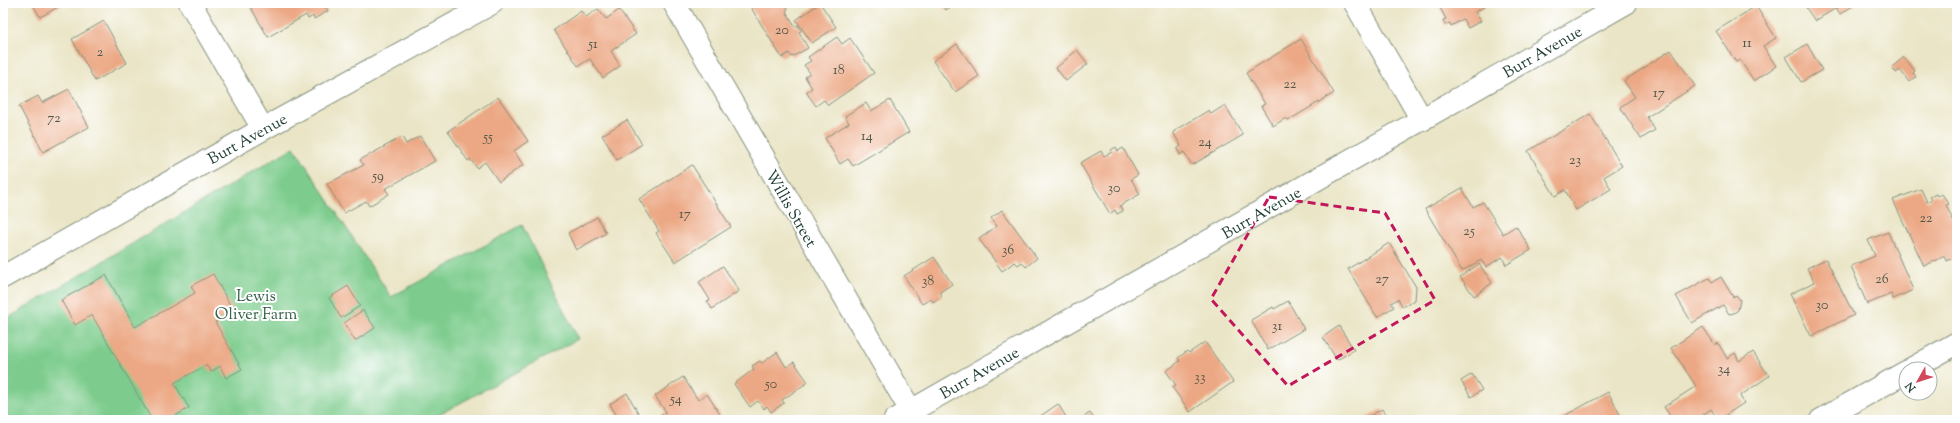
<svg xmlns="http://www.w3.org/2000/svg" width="1960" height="423" font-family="'Sorts Mill Goudy',serif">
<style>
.green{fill:#7dcc8d;stroke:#4e8460}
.building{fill:#eca884}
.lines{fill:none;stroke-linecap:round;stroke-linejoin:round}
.minor-casing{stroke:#84917d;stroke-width:24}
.minor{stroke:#fff;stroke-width:22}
.marked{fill:none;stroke:#c2185b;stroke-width:3;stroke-dasharray:8 5;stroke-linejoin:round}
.labels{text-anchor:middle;stroke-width:4;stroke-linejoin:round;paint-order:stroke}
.number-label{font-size:14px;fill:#525848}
.street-label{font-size:16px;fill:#1f3d34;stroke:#fff}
.park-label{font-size:16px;fill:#36614a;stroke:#fff}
</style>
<rect width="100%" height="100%" fill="#fff"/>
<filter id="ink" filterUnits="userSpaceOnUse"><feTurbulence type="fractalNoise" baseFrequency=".025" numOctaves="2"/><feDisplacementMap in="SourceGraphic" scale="8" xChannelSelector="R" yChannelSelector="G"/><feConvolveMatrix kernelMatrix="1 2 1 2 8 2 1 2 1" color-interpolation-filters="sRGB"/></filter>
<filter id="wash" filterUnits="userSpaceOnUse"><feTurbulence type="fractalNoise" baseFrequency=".012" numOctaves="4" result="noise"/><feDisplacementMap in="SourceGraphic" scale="16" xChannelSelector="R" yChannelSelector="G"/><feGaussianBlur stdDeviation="0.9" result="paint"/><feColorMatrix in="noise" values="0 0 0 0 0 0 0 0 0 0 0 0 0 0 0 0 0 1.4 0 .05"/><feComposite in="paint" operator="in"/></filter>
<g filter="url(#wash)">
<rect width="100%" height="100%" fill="#eae5c6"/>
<path class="green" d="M294,147L391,297L522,225L578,339L429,420H3V321Z"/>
<g id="blocks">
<g class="building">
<path d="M32,3H65L40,17Z"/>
<path d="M248,3H323L328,11L314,19L313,16L308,19L306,15L268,37Z"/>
<path d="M748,3H781L783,6L786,5L788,9L786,11L795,27L798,25L801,31L799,32L808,48L792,57L789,53L782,58Z"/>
<path d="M820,3L836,27L812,43L796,20Z"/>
<path d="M941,3H957L946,10Z"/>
<path d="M1434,3H1484L1486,6L1475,12L1481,21L1468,28L1463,19L1451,26L1450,23L1445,25L1443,20L1446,19L1439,6L1437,7Z"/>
<path d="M1803,3H1855L1856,4L1840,14L1836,8L1815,21Z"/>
<path d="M1756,6L1776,38L1763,46L1776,66L1754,81L1740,60L1736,62L1716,31Z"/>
<path d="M598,9L606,19L619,10L636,34L611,51L620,66L603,78L590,59L578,66L554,30L581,11L586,17Z"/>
<path d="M104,21L127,63L95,81L72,39Z"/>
<path d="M837,37L842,44L850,38L874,73L828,105L824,100L816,106L806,92L812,88L805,77L810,73L804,65L811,61L808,57Z"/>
<path d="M1301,39L1334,93L1294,117L1288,120L1286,118L1273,126L1261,106L1265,104L1246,73Z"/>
<path d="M957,44L979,76L955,92L933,61Z"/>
<path d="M1807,44L1822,70L1801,82L1786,57Z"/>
<path d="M1077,50L1088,64L1066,81L1056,68Z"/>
<path d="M1671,50L1695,86L1647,117L1655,130L1641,139L1620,107L1635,97L1624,81Z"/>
<path d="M1904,57L1915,71L1913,73L1916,77L1909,82L1900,70L1896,73L1892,67Z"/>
<path d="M69,89L89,127L43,152L19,106L38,96L42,103Z"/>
<path d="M498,97L528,141L514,151L523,165L499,182L485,162L477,168L470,159L468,161L448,131Z"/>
<path d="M890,100L909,132L853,166L848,159L840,164L825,138L849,123L845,116L866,103L871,111Z"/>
<path d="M1225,105L1243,135L1192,165L1184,152L1180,155L1177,149L1181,146L1173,132L1209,110L1211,114Z"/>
<path d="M1590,114L1622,166L1604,177L1611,189L1576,210L1565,190L1555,196L1528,151Z"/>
<path d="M627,120L642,144L617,160L602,135Z"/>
<path d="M420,136L435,161L385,189L389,194L369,206L366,201L344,213L327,184L364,165L360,160L402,137L406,144Z"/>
<path d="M1116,147L1118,151L1123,148L1138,175L1131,179L1140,194L1120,206L1123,211L1117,214L1115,210L1110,214L1080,163L1101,151L1104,156L1112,152L1111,150Z"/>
<path d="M692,165L731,227L675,262L656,233L659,231L639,199Z"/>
<path d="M1462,188L1473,207L1483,202L1503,234L1516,226L1531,250L1506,265L1502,257L1486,267L1481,260L1462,271L1425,209Z"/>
<path d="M1921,189L1927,202L1932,199L1930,197L1936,194L1937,196L1942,194L1949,204L1946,205L1957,229V256L1947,261L1945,256L1924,266L1893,200Z"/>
<path d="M1002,210L1037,258L1026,267L1022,262L1018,265L1015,262L1002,271L979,239L997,226L991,218Z"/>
<path d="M597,217L606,233L576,250L568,233Z"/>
<path d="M1888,232L1913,290L1893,299L1891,294L1867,304L1851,266L1875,256L1868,240Z"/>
<path d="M1389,243L1416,287L1415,300L1403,307L1398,299L1391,303L1394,307L1377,317L1348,269Z"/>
<path d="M934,257L952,284L940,292L942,296L933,302L931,299L922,304L904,276Z"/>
<path d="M1826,259L1854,315L1811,336L1790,294L1814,282L1807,268Z"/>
<path d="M1479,264L1492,283L1474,296L1460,277Z"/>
<path d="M723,266L739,291L712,309L707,301L710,300L699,282Z"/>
<path d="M213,274L234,312L215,322L242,369L226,378L220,366L211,372L206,365L174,383L189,408L168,420H152L92,315L75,325L61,300L106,275L135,327L195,293L191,286Z"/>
<path d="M1721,277L1733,297L1736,295L1740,300L1738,310L1734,313L1729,314L1723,305L1692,323L1676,296L1709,278L1712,282Z"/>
<path d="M348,286L360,306L341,318L329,298Z"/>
<path d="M1288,301L1304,329L1268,350L1251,320L1273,307L1274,309Z"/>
<path d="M363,310L375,328L355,341L344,323Z"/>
<path d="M1339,326L1354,350L1337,360L1323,337Z"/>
<path d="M1703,327L1715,345L1718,343L1727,358L1735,353L1739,361L1753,352L1769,376L1740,396L1744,403L1718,420L1711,409L1695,420H1673L1664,407L1696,386L1671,348Z"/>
<path d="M1205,342L1233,382L1190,412L1172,387L1176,385L1166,371L1180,361L1178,358L1187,351L1189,353Z"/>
<path d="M777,352L786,367L794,362L808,382L782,400L784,403L771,412L767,406L764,409L758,401L750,407L734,384L754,369L752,366L760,361L762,363Z"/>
<path d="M1472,374L1482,390L1471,397L1461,381Z"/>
<path d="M683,377L698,400L707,394L721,416L714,420H654L666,412L655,396Z"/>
<path d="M1608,392L1623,420H1557Z"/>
<path d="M627,393L641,418L638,420H619L610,404Z"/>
<path d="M1058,404L1068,420L1036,419Z"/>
<path d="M1382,409L1388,420H1363Z"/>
<path d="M1090,413L1095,420H1079Z"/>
</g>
</g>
</g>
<g filter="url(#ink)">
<use href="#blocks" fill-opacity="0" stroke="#84917d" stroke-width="1"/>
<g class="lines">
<g class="minor-casing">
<g id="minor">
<path d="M190,3L263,129"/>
<path d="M674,3L911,411"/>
<path d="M1355,3L1422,120"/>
<path d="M3,277L263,129L492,3"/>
<path d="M1911,369L1957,343"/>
<path d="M895,420L1626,3"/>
<path d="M1821,420L1906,372"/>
</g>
</g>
<use href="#minor" class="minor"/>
</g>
</g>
<path class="marked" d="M1269,197L1385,213L1435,300L1288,386L1211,299Z"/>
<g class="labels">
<g class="number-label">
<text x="782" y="34">20</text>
<text x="1747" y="47">11</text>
<text x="593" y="48">51</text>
<text x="100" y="56">2</text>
<text x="839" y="74">18</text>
<text x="1290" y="88">22</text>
<text x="1659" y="97">17</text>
<text x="54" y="122">72</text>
<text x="867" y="140">14</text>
<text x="488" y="141">55</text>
<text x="1205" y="146">24</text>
<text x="1575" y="164">23</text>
<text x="378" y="180">59</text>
<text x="1114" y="192">30</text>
<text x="685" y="218">17</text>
<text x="1926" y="222">22</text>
<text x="1469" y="235">25</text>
<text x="1008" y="254">36</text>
<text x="1382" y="283">27</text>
<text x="1882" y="283">26</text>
<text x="928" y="285">38</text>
<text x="1822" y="309">30</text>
<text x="1277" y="330">31</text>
<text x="1724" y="373">34</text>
<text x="1200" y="381">33</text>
<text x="771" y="388">50</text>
<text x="676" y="403">54</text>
</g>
<g class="street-label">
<text transform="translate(1542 51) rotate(-30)" y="6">Burr Avenue</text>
<text transform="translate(247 138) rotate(-29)" y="6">Burt Avenue</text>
<text transform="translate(792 208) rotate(60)" y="6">Willis Street</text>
<text transform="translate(1261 212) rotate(-30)" y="6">Burr Avenue</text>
<text transform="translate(979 372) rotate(-30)" y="6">Burr Avenue</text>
</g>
<g class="park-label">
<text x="256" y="301">Lewis<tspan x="256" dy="18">Oliver Farm</tspan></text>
</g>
</g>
<rect width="1960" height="423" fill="none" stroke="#fff" stroke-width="16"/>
<g transform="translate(1918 381) rotate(231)"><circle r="19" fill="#ffffff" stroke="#a5b1ae"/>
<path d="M0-3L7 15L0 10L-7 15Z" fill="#d1495b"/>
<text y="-6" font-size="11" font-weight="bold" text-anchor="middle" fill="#1f3d34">N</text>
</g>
</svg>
